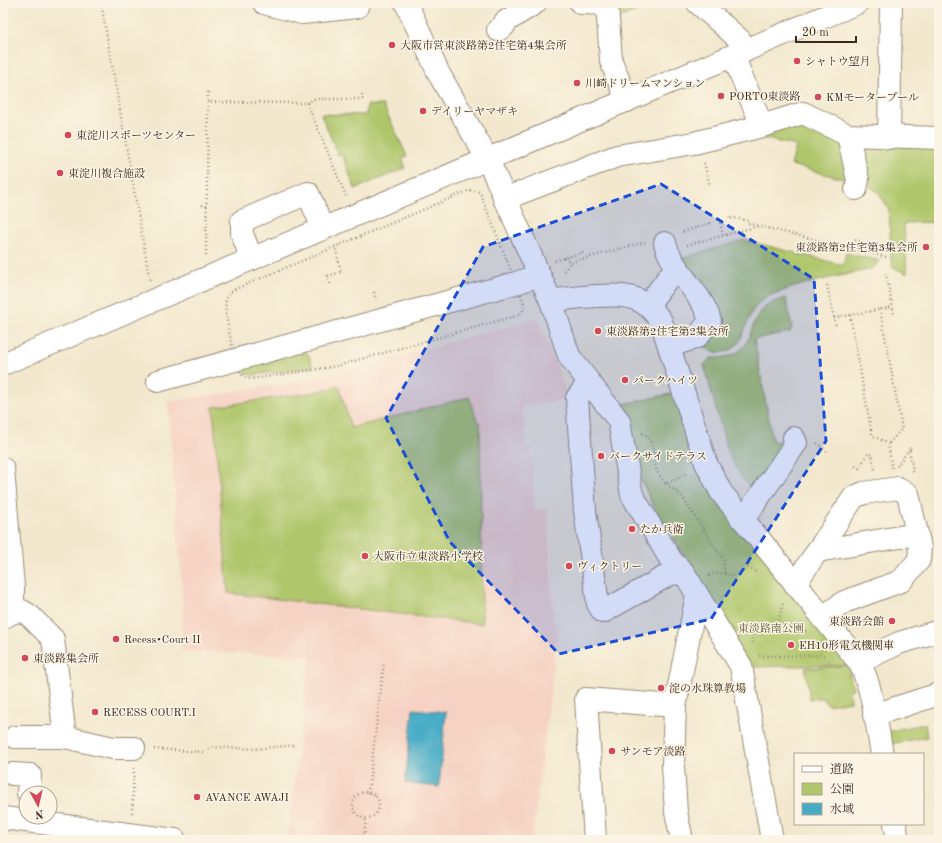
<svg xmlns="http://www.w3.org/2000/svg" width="942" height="843" font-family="'Old Standard TT','Noto Serif JP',serif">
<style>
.built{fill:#f5d2c3}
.green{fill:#afc66a;stroke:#757844}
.water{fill:#46acc6;stroke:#406b72}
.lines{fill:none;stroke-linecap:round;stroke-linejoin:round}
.minor-casing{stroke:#978976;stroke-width:24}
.path{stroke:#978976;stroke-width:2.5;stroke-dasharray:1 3;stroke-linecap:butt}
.minor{stroke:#fff;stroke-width:22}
.marked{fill:#1d4ed8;fill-opacity:0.2;stroke:#1d4ed8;stroke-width:3;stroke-dasharray:8 5;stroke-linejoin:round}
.poi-dot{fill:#d1495b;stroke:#fcf5e5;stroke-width:1.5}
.labels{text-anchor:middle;stroke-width:3;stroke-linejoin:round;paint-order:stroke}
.poi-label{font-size:11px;fill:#3b2a1e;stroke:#fcf5e5;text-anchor:start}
.park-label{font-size:11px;fill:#5e5935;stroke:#fcf5e5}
</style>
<rect width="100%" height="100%" fill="#fcf5e5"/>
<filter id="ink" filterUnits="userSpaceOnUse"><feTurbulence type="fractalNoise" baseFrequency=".025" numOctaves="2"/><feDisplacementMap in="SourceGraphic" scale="8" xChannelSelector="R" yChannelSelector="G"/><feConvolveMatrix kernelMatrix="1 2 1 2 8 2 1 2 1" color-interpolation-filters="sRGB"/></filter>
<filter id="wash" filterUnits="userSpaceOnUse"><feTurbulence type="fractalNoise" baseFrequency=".012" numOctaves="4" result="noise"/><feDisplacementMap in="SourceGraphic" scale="16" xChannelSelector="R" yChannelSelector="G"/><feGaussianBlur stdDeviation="0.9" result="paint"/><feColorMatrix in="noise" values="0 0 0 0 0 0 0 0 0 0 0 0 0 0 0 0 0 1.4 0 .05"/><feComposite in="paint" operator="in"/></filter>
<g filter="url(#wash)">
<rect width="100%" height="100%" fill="#f3e8ce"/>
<path class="built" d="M538,318L569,399L523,407L526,447H531L535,510L547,509L554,622L559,623L532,840H287L310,656L181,651L183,602L168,402L325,377Z"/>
<g class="green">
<path d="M612,3H655L614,20Z"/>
<path d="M367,105H383L407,156L403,158L405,168L355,189L342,154L338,155L321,114L366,115Z"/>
<path d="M804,121L939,148V222L904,223L907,274L893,267L891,259L889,210L879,193L861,180L851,181L791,165L796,146L750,135Z"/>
<path d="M744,240L843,265L846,253L880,261L871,269C846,275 777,287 760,302C739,320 749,360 710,351L705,346V299L713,293L700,274L693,279L679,259Z"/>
<path d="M786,298L792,328L790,332L754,339L773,442L790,439L754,493L740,475L728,453L704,365L711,358C769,359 734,309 786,298Z"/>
<path d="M305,351L309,355L313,367L252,375L246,373L242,364Z"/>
<path d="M339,386L351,428L469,397L477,421L480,423L482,624L228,593L213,407L315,392Z"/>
<path d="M675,393L690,443L850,665L749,667L700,581L651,502L640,476L623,404Z"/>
<path d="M848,666L853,689L849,691L851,701L828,705L823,698L810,699L805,668Z"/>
<path d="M925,724L927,737L890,744L888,731Z"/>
</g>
<path class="water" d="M413,709L446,712L439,787L405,783Z"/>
</g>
<g filter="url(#ink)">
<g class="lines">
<g class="minor-casing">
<g id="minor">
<path d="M264,3L302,13L357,7L358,3"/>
<path d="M406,3L439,74L488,160L551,301C566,298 581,297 597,296C626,294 643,295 661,321L706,463L721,492L859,662C872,685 877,727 882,754"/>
<path d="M581,3L607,4L611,61L627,101"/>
<path d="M698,3L740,40L745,51"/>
<path d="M498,30L504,26L505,22L535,3"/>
<path d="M737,65L762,126"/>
<path d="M848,135L858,180L856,189"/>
<path d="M889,138L891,3"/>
<path d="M504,199L617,156L694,143L762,126L803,113L848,135L939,138"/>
<path d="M665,243C672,271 704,295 710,321L697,337L670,346"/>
<path d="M252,259L242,234V221L308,193L323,229"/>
<path d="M551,301L569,356L619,421L632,495L671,560L684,573L741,666L772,840"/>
<path d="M648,305L671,274L678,269"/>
<path d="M3,364L857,3"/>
<path d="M158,381L516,283L539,275"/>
<path d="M589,382L577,398L585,511L598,604L603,612L670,574L684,573"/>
<path d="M3,469L13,587V612"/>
<path d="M740,517L751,509L796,443L794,438"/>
<path d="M817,551L917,534"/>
<path d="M795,584L854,497L864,493L898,488L908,494L920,547L919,560L901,581L844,602L822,618"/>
<path d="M3,618L13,612L22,611L29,615L53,639L65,737L113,748H134"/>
<path d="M859,662L899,643L939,631"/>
<path d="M874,715L939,694"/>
<path d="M15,737H65"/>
<path d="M12,774L30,775L28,793"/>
<path d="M3,818L175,840"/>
<path d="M895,824L898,840"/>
<path d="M595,840L586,699L675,706"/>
<path d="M682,840L676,812L673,766L675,706L697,595"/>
</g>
</g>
<g class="path">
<path d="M101,3L150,281"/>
<path d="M208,92V102"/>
<path d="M307,103L314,99H362V94"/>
<path d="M704,163L710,186"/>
<path d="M470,190L479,192L481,195L524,303L523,311L519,315L337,366L251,379C247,378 243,377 241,373C235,363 223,311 226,300C227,295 229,293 233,290Z"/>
<path d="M202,205L207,206"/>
<path d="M729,217V219L736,218L748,221V223L758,226"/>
<path d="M719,219L723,235"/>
<path d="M683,232L710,223L709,221"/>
<path d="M855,240L868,244L866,252"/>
<path d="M687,245L759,226L886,257"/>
<path d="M206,255L208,102L307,103L346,196"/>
<path d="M564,258L571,262L645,242"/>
<path d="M555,261L585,252"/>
<path d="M564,271L571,262"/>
<path d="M886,273L894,315"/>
<path d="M330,284L328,276L341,272L335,246"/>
<path d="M827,285L836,326"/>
<path d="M374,292L376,300"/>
<path d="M880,309L902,429L888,444"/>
<path d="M850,315L872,435L888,444L892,468"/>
<path d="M834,318L893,307"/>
<path d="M642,433C657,441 652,457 657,471C659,476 663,480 666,484L687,473"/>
<path d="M817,443L827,451"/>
<path d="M855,466L859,468L868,453L872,455L875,470"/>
<path d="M897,466L909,449"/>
<path d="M912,471L913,470L909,449L913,448"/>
<path d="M666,484L681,495L723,559L725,575"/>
<path d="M748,567L758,573"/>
<path d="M709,576C724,567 733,586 752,562"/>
<path d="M776,632L783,603"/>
<path d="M753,643L752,632L806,631"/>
<path d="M759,656L826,655"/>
<path d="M154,749L204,752L213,747L255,749L295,745"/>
<circle cx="366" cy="805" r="13"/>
<path d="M368,793L384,663"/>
<path d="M132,813L134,768"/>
<path d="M361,840L364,835L366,818"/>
</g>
<use href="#minor" class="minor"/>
</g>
</g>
<path class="marked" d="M661,184L814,279L826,441L711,619L559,654L450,542L386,418L483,247Z"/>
<g class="poi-dot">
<circle cx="392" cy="45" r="4"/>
<circle cx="797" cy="61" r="4"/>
<circle cx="577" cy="83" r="4"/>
<circle cx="721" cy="96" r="4"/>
<circle cx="818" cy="97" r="4"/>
<circle cx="423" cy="111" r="4"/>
<circle cx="68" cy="135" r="4"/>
<circle cx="60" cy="173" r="4"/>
<circle cx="926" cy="247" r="4"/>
<circle cx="598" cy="331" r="4"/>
<circle cx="625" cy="380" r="4"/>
<circle cx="601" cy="456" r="4"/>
<circle cx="632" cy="529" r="4"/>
<circle cx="365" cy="556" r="4"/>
<circle cx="569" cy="566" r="4"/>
<circle cx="892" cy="621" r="4"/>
<circle cx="116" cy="639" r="4"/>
<circle cx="791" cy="645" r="4"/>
<circle cx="25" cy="658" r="4"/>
<circle cx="661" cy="688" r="4"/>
<circle cx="95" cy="712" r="4"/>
<circle cx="612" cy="751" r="4"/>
<circle cx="197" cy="797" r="4"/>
</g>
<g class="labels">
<g class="poi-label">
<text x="400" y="49">大阪市営東淡路第2住宅第4集会所</text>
<text x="805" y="65">シャトウ望月</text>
<text x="585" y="87">川崎ドリームマンション</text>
<text x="729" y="100">PORTO東淡路</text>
<text x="826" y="101">KMモータープール</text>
<text x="431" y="115">デイリーヤマザキ</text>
<text x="76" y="139">東淀川スポーツセンター</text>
<text x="68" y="177">東淀川複合施設</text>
<text x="918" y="251" text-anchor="end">東淡路第2住宅第3集会所</text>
<text x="606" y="335">東淡路第2住宅第2集会所</text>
<text x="633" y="384">パークハイツ</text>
<text x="609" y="460">パークサイドテラス</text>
<text x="640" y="533">たか兵衛</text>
<text x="373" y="560">大阪市立東淡路小学校</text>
<text x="577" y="570">ヴィクトリー</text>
<text x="884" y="625" text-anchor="end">東淡路会館</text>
<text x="124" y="643">Recess•Court II</text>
<text x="799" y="649">EH10形電気機関車</text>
<text x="33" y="662">東淡路集会所</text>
<text x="669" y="692">淀の水珠算教場</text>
<text x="103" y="716">RECESS COURT.I</text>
<text x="620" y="755">サンモア淡路</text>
<text x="205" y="801">AVANCE AWAJI</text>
</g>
<g class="park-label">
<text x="771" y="632">東淡路南公園</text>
</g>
</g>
<rect width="942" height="843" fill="none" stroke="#fcf5e5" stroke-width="16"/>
<rect x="794" y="753" width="130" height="72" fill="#fcf5e5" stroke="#afa495"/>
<rect x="802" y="766" width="20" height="6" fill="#ffffff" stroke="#afa495"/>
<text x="830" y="773" font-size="12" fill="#3b2a1e">道路</text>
<rect x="802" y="783" width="20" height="12" fill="#afc66a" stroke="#afa495"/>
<text x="830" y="793" font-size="12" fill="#3b2a1e">公園</text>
<rect x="802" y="803" width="20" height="12" fill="#46acc6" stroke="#afa495"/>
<text x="830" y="813" font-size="12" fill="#3b2a1e">水域</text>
<g transform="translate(38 805) rotate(172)"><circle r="19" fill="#fcf5e5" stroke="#afa495"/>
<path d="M0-3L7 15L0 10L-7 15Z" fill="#d1495b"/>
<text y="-6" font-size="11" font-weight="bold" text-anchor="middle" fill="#3b2a1e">N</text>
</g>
<path d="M796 36v6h60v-6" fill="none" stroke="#3b2a1e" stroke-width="2"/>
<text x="802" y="36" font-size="12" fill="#3b2a1e" stroke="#fcf5e5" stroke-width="3" paint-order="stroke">20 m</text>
</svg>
